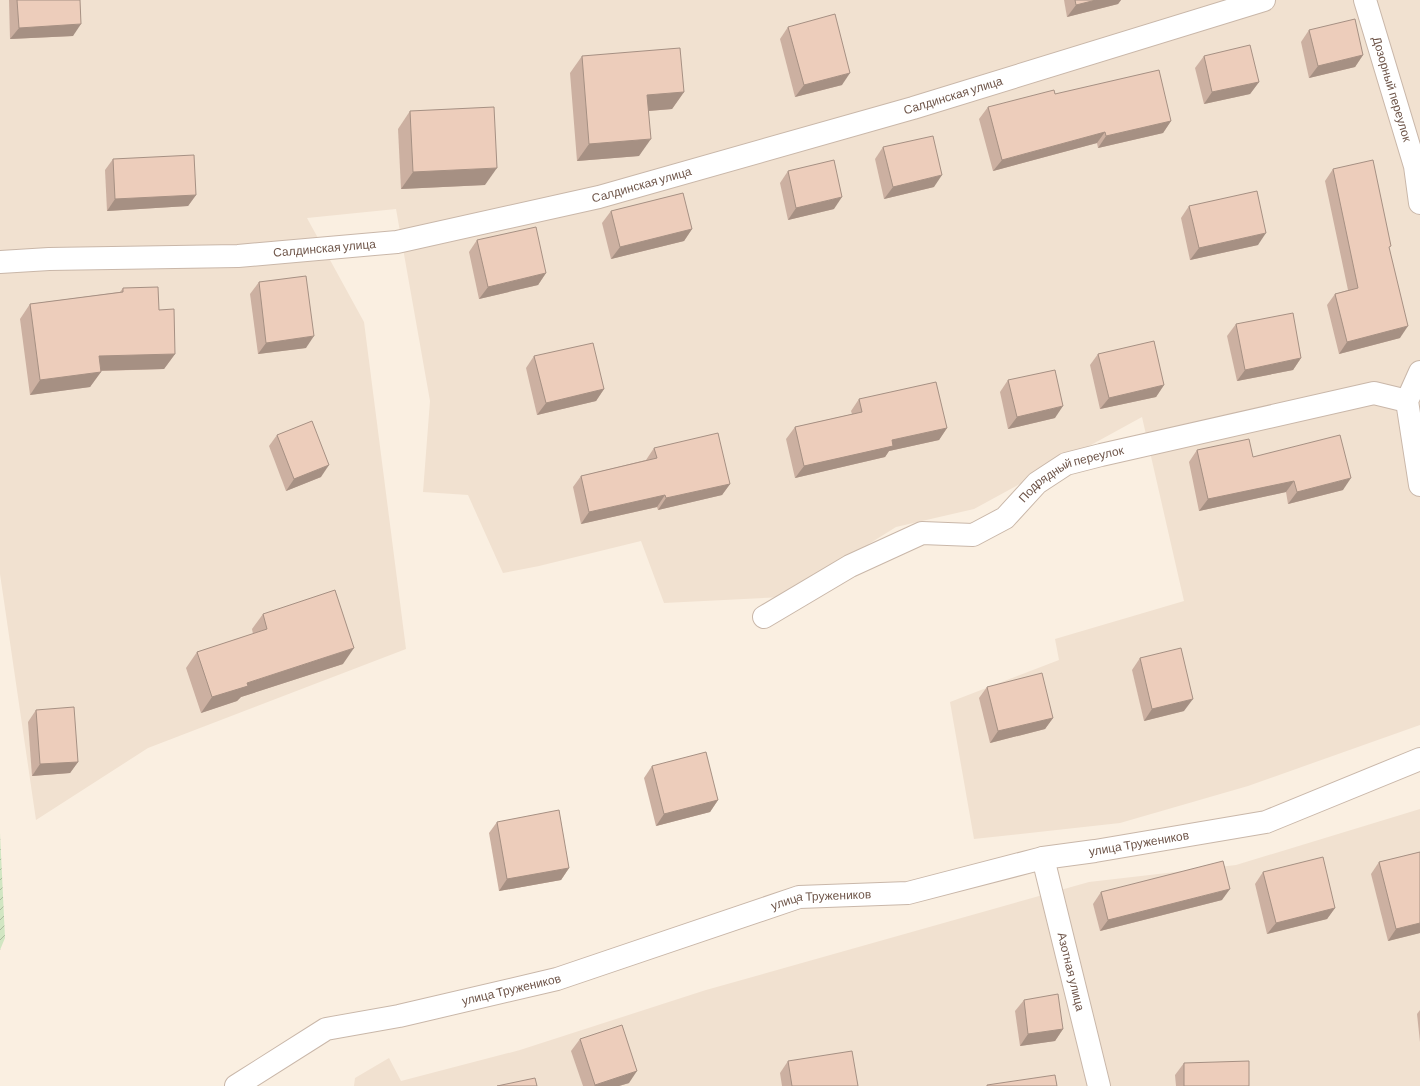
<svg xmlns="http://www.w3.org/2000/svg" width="1420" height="1086" font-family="Barlow,sans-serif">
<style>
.residential{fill:#f1e1d0}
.garden{fill:url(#garden-furrows)}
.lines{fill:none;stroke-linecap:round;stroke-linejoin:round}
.minor-casing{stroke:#c9b7a9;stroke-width:24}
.minor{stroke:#fff;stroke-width:22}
.wall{fill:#ccb0a1}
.shaded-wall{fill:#a69083}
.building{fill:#edcdbb;stroke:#a69083}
.labels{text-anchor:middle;stroke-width:3;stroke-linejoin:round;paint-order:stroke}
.street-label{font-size:12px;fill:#6f564a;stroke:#fdf4e7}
</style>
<defs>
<pattern id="garden-furrows" width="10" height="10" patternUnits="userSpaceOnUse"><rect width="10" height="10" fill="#d1e6c2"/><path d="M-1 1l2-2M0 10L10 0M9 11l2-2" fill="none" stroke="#aebda0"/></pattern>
</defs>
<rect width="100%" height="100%" fill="#faefe1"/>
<g class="residential">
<path d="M0,0H1420V725L1248,786L1120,823L974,839L950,702L1059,660L1055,639L1184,601L1142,417L974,509L896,527L784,597L664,603L641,541L539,566L503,573L468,495L423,492L430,401L396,209L307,218L364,322L406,649L148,748L36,820L0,574Z"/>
<path d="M1420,809V1086H354L355,1078L389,1058L401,1081L520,1050L706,990L1089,882L1236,865Z"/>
</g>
<path class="garden" d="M0,833L5,938L0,950Z"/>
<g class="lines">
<g class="minor-casing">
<g id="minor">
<path id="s1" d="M1365,0L1415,166L1420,203"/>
<path id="s2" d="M0,262L49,259L238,256L397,242L599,197L913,108L1264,0"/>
<path d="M1420,372L1407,401L1420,485"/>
<path id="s3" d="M764,617L850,566L922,533L973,535L1005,518L1037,483L1066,464L1101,455L1374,393L1407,401"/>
<path id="s4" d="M1043,858L1099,1086"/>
<path id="s5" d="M236,1086L326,1029L399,1016L557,979L799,897L908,893L1043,858L1095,851L1266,822L1420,759"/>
</g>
</g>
<use href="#minor" class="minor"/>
</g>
<g class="wall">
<path d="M9,0H80L73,36L10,39Z"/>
<path d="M1064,0H1121L1118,4L1067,17Z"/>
<path d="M788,27L842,85L795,97L780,39Z"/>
<path d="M1309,30L1363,55L1355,67L1309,78L1301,42Z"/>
<path d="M582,56L684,92L672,109L649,111L639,156L577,161L570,73Z"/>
<path d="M1204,56L1259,82L1250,94L1204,104L1195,68Z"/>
<path d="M1055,94L1171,121L1163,133L1098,148L1097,143L993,171L979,119L988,107Z"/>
<path d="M410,111L485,185L401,189L398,129Z"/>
<path d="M883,147L934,187L884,199L875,159Z"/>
<path d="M113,159L196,195L188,206L107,211L105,170Z"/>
<path d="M1333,169L1389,249L1400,338L1339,354L1327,305L1335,294L1348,290L1325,181Z"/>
<path d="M788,171L834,209L788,220L780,183Z"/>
<path d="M1189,206L1258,245L1190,260L1181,218Z"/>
<path d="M611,211L692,229L684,241L611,259L602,223Z"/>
<path d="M477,240L546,273L538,285L479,299L469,252Z"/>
<path d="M259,282L306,348L258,354L250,294Z"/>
<path d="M123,288L159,310L175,354L164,369L101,371L90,387L30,395L20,319L30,304L120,292Z"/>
<path d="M1236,324L1301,358L1293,370L1237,381L1227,336Z"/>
<path d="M1098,354L1164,385L1156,397L1100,409L1090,365Z"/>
<path d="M534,356L604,389L596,401L537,415L526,368Z"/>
<path d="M1008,380L1055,418L1008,429L1000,392Z"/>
<path d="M859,399L947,428L939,440L889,451L885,457L795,478L786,439L795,427L852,414L851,411Z"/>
<path d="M277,435L321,477L286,491L269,446Z"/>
<path d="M654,448L730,484L722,495L658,510L657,507L581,524L573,487L581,476L646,460Z"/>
<path d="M1197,450L1253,457L1343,490L1288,504L1286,492L1199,511L1189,462Z"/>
<path d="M263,614L343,664L241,697L237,701L201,713L186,668L197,652L253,634L252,629Z"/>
<path d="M1140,658L1184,711L1144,721L1132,670Z"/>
<path d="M987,687L1053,718L1045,729L990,743L979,698Z"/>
<path d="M36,710L78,762L70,773L32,776L28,722Z"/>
<path d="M652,766L718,800L710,812L656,826L644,778Z"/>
<path d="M497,822L569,868L561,880L499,891L489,833Z"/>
<path d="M1420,852V933L1388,941L1371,874L1379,862Z"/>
<path d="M1263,872L1335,908L1327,919L1267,934L1255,884Z"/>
<path d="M1101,892L1222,900L1100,931L1093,904Z"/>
<path d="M1024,1000L1063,1029L1055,1041L1020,1046L1015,1011Z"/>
<path d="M1420,1010V1042L1417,1014Z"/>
<path d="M580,1039L629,1083L619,1086H583L571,1051Z"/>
<path d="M788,1061L857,1086H782L780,1073Z"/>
<path d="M1184,1063L1249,1086H1176L1175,1075Z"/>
</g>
<g class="shaded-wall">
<path d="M1096,0H1121L1118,4L1067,17L1076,5Z"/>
<path d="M81,24L73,36L10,39L19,28Z"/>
<path d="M1363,55L1355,67L1309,78L1318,66Z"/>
<path d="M850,73L842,85L795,97L804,85Z"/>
<path d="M1259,82L1250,94L1204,104L1212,92Z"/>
<path d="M684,92L672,109L635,112L647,95Z"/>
<path d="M1171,121L1163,133L1098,148L1106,136Z"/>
<path d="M1105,132L1097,143L993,171L1002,160Z"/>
<path d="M651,139L639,156L577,161L589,144Z"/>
<path d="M497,168L485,185L401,189L413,172Z"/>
<path d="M942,175L934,187L884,199L893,187Z"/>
<path d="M196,195L188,206L107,211L115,199Z"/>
<path d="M842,197L834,209L788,220L796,208Z"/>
<path d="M692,229L684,241L611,259L620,247Z"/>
<path d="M1266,233L1258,245L1190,260L1199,248Z"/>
<path d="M546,273L538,285L479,299L488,287Z"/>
<path d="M1408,326L1400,338L1339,354L1347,342Z"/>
<path d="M314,336L306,348L258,354L266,343Z"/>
<path d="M175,354L164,369L88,371L99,356Z"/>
<path d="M1301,358L1293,370L1237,381L1245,370Z"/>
<path d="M101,372L90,387L30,395L40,380Z"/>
<path d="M1164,385L1156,397L1100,409L1109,398Z"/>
<path d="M604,389L596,401L537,415L546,403Z"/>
<path d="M1063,406L1055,418L1008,429L1017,417Z"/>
<path d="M947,428L939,440L889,451L885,457L795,478L804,466L892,440Z"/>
<path d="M329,465L321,477L286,491L294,479Z"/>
<path d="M1351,478L1343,490L1288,504L1297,492Z"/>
<path d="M1294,481L1286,492L1199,511L1208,499Z"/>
<path d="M730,484L722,495L658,510L666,498Z"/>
<path d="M665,495L657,507L581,524L589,512Z"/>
<path d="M354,648L343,664L241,697L237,701L201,713L212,697L247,683Z"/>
<path d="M1193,699L1184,711L1144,721L1152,709Z"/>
<path d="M1053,718L1045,729L990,743L998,731Z"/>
<path d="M78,762L70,773L32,776L40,764Z"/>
<path d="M718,800L710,812L656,826L664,814Z"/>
<path d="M569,868L561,880L499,891L507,879Z"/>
<path d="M1230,889L1222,900L1100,931L1108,920Z"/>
<path d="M1335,908L1327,919L1267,934L1276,923Z"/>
<path d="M1420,923V933L1388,941L1396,929Z"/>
<path d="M1063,1029L1055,1041L1020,1046L1028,1034Z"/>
<path d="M637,1071L629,1083L619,1086H594L595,1085Z"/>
</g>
<g class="building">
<path d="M17,0H80L81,24L19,28Z"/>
<path d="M1075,0H1096L1076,5Z"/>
<path d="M835,14L850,73L804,85L788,27Z"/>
<path d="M1355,19L1363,55L1318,66L1309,30Z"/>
<path d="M1250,45L1259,82L1212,92L1204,56Z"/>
<path d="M680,48L684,92L647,95L651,139L589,144L582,56Z"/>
<path d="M1159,70L1171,121L1106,136L1105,132L1002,160L988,107L1054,90L1055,94Z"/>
<path d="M494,107L497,168L413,172L410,111Z"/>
<path d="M933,136L942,175L893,187L883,147Z"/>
<path d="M194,155L196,195L115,199L113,159Z"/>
<path d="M834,160L842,197L796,208L788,171Z"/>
<path d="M1373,160L1391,246L1389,247L1408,326L1347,342L1335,294L1358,288L1333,169Z"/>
<path d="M1257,191L1266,233L1199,248L1189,206Z"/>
<path d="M683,193L692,229L620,247L611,211Z"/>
<path d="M536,227L546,273L488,287L477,240Z"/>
<path d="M306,276L314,336L266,343L259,282Z"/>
<path d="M158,287L159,310L174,309L175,354L99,356L101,372L40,380L30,304L123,292V288Z"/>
<path d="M1293,313L1301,358L1245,370L1236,324Z"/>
<path d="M1154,341L1164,385L1109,398L1098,354Z"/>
<path d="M593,343L604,389L546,403L534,356Z"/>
<path d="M1055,370L1063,406L1017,417L1008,380Z"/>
<path d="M936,382L947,428L892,440L893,446L804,466L795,427L862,412L859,399Z"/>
<path d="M312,421L329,465L294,479L277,435Z"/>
<path d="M718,433L730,484L666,498L665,495L589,512L581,476L657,458L654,448Z"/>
<path d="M1340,435L1351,478L1297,492L1294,481L1208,499L1197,450L1249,439L1253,457Z"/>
<path d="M335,590L354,648L247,683L248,686L212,697L197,652L267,629L263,614Z"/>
<path d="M1181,648L1193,699L1152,709L1140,658Z"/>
<path d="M1042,673L1053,718L998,731L987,687Z"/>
<path d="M74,707L78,762L40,764L36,710Z"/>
<path d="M706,752L718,800L664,814L652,766Z"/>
<path d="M559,810L569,868L507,879L497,822Z"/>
<path d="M1420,852V923L1396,929L1379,862Z"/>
<path d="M1323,857L1335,908L1276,923L1263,872Z"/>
<path d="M1223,861L1230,889L1108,920L1101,892Z"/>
<path d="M1058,994L1063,1029L1028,1034L1024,1000Z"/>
<path d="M622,1025L637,1071L595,1085L580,1039Z"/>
<path d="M852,1051L858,1086H792L788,1061Z"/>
<path d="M1249,1061V1086H1184V1063Z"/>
<path d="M1055,1075L1057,1086H987V1085Z"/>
<path d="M535,1078L537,1086H497Z"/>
</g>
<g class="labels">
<g class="street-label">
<text dy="4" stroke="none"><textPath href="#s1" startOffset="93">Дозорный переулок</textPath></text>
<text dy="4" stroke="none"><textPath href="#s2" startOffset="973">Салдинская улица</textPath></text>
<text dy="4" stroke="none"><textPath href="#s2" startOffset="649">Салдинская улица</textPath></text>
<text dy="4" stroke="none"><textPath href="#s2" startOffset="325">Салдинская улица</textPath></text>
<text dy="4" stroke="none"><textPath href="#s3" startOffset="349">Подрядный переулок</textPath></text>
<text dy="4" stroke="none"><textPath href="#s5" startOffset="944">улица Тружеников</textPath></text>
<text dy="4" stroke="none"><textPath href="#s5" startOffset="620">улица Тружеников</textPath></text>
<text dy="4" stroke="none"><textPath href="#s4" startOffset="117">Азотная улица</textPath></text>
<text dy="4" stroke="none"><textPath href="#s5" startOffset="296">улица Тружеников</textPath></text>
</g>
</g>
</svg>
